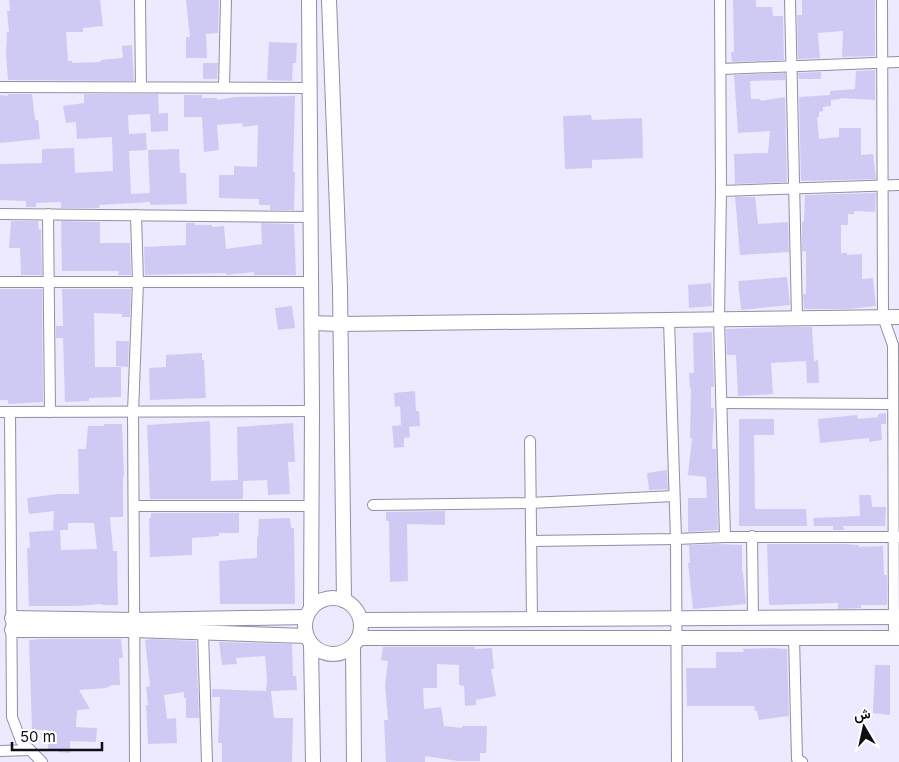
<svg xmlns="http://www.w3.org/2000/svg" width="899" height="762" font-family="Inter,Vazirmatn,sans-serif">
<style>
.building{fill:#cfcaf4}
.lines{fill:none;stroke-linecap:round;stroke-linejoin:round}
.street-casing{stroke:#928fa2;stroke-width:12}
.secondary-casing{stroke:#928fa2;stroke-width:16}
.street{stroke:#fff;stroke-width:10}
.secondary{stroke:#fff;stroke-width:14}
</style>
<rect width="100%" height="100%" fill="#ede9fe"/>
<g class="building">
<path d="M9,0H100L103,26L83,28V32H66L68,61H72V63L101,62L100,60L123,58L122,46L132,45L134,81L8,80L6,53L7,32H9L7,11H10Z"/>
<path d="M186,0H219L218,33L206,34L207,58H186V37H190Z"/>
<path d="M733,0H756V7H772L773,16H783L784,60L732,62L731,52H734Z"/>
<path d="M802,0H875V56L842,57L843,31L818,33L820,58L798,59L797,15H802Z"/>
<path d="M269,42L297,43L296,63H293L292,81L267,80Z"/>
<path d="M203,63H218L217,79H203Z"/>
<path d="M875,70V100L840,98V99L831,100V106L823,107V111L819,112V117H817L819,139L839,137V128H861V155L873,154L876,179L801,181L799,97L830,95V91L855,89L856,71Z"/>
<path d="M821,72V79H799L798,73Z"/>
<path d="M785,73V80L750,81L751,99H760L761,101L785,97L787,182L735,184L734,154L768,153L770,131L738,133L734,75Z"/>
<path d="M8,94H32L35,120H38L40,139L0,143V95L8,96Z"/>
<path d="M84,94H158L159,114H152L168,113V131L151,132L150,114L128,115L129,134L146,133L147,150L129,151L131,194L150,193L148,150L179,149L180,173H186L187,204L150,205V202L99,205L100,208H61V202L36,203V207H26V201L0,200V164L42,163V149L74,148L75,173L113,171L112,137L77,139L76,122L66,123L63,106L84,103Z"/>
<path d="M184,95H202V98H217V100L235,97L295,96L293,172H295L294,210H270V205H259V199L219,198V175H234V166L257,167L258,125L243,127L242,123L217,125L219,150L204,152L202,117H184Z"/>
<path d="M591,115L592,120L642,118L643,158L592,160V168L565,169L563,116Z"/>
<path d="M876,193L875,212L854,211V214H848V225H841V253H847V255L862,254V279L873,278L876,306L848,309H804L803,294H806V251L802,252V222L804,221L805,195Z"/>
<path d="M735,197H755L758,224L788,222L789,252L740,255Z"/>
<path d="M11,221H38L39,230L41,229L42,275H21L20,248H9Z"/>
<path d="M61,221L100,222V243H130L131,275H118L119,271H62Z"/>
<path d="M186,223H195V225H212V227L224,226L226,249L262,244L261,223L294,224L296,275H254V272L226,275V273L145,275L144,247L186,245Z"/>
<path d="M787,277L790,305L741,310L738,281Z"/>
<path d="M711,283L712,306L689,308L688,285Z"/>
<path d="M0,289H42L43,402L8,404V400H0Z"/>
<path d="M62,289H131L130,317H122V314L94,313L95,367H121V397L89,398V401L65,402L63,338H56V326H63Z"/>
<path d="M292,306L295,328L278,330L275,308Z"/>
<path d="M781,327H812L814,361L818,360L819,383H807L806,361L771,363L773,394L738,396L736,355H727L726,329Z"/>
<path d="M712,332L714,387H711V408H714L712,449H716L718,530L688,532V498H707L706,477L688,475L692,438H690L691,388H690L689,373H694L693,333Z"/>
<path d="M116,341H129L128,367L116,366Z"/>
<path d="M202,353V360H204L206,398L150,400L149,368L166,367V355Z"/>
<path d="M415,391L416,411H419L420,426L409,427L410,437L404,438V447L394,448L392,426L401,425L400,406L395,407L394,393Z"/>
<path d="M886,413V424H881L882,440L869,442V438L820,443L818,419L857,415L858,419L878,417V414Z"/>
<path d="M739,419H774V435H754L755,509H806L807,526H739Z"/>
<path d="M210,421L211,481L238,480L237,427L293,423L295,462H288L290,494L268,495L267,480L243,481V499H150L147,425Z"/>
<path d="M104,424H122L124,476H123V517H110L113,551H117L118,605H102V604L76,606H29L27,548H30L29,532L60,530L61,550L97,549L94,523H68V530H53L54,511L29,514L27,498L58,494H79L78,449H86L88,426H104Z"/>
<path d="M667,470L668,489L649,490L647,473Z"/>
<path d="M859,495H871L872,507H886L885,526H843L844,530H833V526H814L813,518L860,516Z"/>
<path d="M445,511V525L407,524L408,581L390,582L389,521H386V512Z"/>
<path d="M151,513H239V533H219V536L192,538V555L150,557L149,518H151Z"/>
<path d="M290,518L291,528H294L295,604H220L219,561L257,558V537H258L259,519Z"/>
<path d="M719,544L742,545V572H743L746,604L693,609L688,563H690L689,545Z"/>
<path d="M767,544H844L859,545V547L883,546L884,575H887V605H861V608L838,609V603L769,605Z"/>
<path d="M41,639H121L123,658H119L120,685H112L106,688L79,690L90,709L77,710L76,727L97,728L96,742L70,741V753L58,752V749H48V730H32L29,640Z"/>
<path d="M152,639L196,641L199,718H186V698H184V692L164,695L167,719L176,718L177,743L148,744L146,705H148L146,687L150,686L145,640Z"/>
<path d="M219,642L292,644L293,676H296L297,690L271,691L274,718H293L292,762H222V743H218L220,697H212V689L266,691L267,678L265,656L236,658L237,664L222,665Z"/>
<path d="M383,647H475V649L492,648L494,669H491L496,696L476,700V705L465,706L464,686L459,685V665L437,664V688H423L424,709L441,707L444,726L462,728V726H487L486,753H480V761H458L425,756V762H386L384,720H388L385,685L388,661L381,660Z"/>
<path d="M771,648L787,649L789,719L788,716L759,720L757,711H755L754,706H687L686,668H716V652H744L743,649Z"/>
<path d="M875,665H890V715L873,713Z"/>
</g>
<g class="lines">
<g class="street-casing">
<g id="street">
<path d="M140,0L141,87"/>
<path d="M720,0L721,191L719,319L725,537"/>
<path d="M790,0L797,318"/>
<path d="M882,0L883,317L893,345L894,638"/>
<path d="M721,69L899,62"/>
<path d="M0,87L310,88"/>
<path d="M224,87L226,0"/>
<path d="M721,191L899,185"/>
<path d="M0,214L311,217"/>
<path d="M48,214L50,412"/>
<path d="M0,282H311"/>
<path d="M669,320L676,539L677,762"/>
<path d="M722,403L893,404"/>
<path d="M0,412L312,411"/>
<path d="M10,412L12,717L21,741L42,762"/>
<path d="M530,441L532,619"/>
<path d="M373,505L530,503L674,496"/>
<path d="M134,506H312"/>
<path d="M752,536L753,618"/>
<path d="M531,541L676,539L725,537H899"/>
<path d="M203,632L207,762"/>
<path d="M794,638L797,759L802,762"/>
<path d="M0,751L30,750"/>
<path d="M135,762L133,412L138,282L136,215"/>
</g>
</g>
<g class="secondary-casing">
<g id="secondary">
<path d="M309,0L312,411L311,609"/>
<path d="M329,0L340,288L344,600"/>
<path d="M312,323L340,324L899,317"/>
<circle cx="333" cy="626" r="28"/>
<path d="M12,618L134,620L306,617"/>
<path d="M361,620L899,617"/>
<path d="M12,630H134L306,636"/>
<path d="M359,638H899"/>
<path d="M311,644L313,762"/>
<path d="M353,646L354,762"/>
</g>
</g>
<use href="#street" class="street"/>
<use href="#secondary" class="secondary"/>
</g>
<g transform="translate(864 727) rotate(351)" stroke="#ffffff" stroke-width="4" paint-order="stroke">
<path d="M0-4L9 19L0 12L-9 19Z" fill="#0f0e15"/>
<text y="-8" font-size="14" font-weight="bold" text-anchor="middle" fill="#0f0e15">ش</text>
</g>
<path d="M12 742v8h90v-8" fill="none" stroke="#0f0e15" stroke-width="2.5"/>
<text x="20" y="742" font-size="15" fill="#0f0e15" stroke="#ffffff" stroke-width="4" paint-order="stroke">50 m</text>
</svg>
